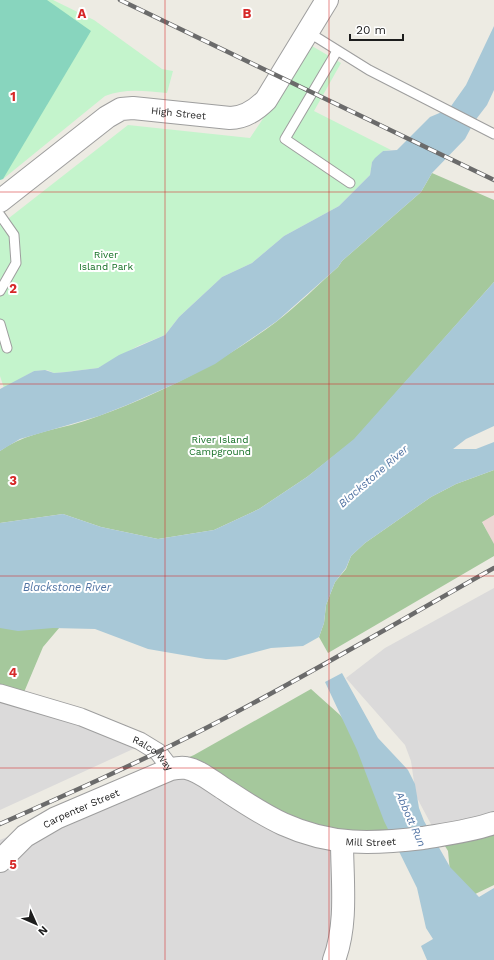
<svg xmlns="http://www.w3.org/2000/svg" width="494" height="960" font-family="'Work Sans',sans-serif">
<style>
.residential{fill:#dbdada}
.commercial{fill:#ecd7d4}
.forest{fill:#a5c89c}
.park{fill:#c4f4cc}
.pitch{fill:#88d5be}
.water{fill:#a8c8d7}
.lines{fill:none;stroke-linecap:round;stroke-linejoin:round}
.service-casing{stroke:#9e9e9e;stroke-width:11}
.minor-casing{stroke:#9e9e9e;stroke-width:19}
.tertiary-casing{stroke:#9e9e9e;stroke-width:24}
.service{stroke:#fff;stroke-width:9}
.minor{stroke:#fff;stroke-width:17}
.tertiary{stroke:#fff;stroke-width:22}
.rail-casing{stroke:#6b6b6b;stroke-width:4.5}
.rail{stroke:#fff;stroke-width:3;stroke-dasharray:9;stroke-linecap:butt}
.grid{fill:none;stroke:#d62828;stroke-width:1;stroke-opacity:0.55}
.labels{text-anchor:middle;stroke-width:4;stroke-linejoin:round;paint-order:stroke}
.street-label{font-size:10px;fill:#1d1d1d;stroke:#fff}
.park-label{font-size:10px;fill:#157025;stroke:#fff}
.water-label{font-size:11px;font-style:italic;fill:#5274a3;stroke:#fff}
.grid-label{font-size:13px;text-anchor:middle;font-weight:bold;fill:#d62828;stroke:#fff;stroke-width:4;stroke-linejoin:round;paint-order:stroke}
</style>
<rect width="100%" height="100%" fill="#edebe3"/>
<g class="residential">
<path d="M494,588V815L432,826L416,796L411,761L405,745L346,678L385,648Z"/>
<path d="M0,691L144,744L0,810Z"/>
<path d="M178,762L344,841L326,960H0V840Z"/>
</g>
<path class="commercial" d="M494,515V545L482,521Z"/>
<g class="forest">
<path d="M432,173L494,200V282L354,440L307,477L259,509L214,530L158,539L101,527L63,514L0,523V451C21,436 46,431 71,425C89,420 107,413 125,406C179,384 230,356 276,322C298,305 318,285 338,267L342,261L421,192Z"/>
<path d="M494,470V515L482,522L494,544V556L328,653L319,637L324,623L326,605L335,582L346,569L351,556L365,543L431,497L456,484Z"/>
<path d="M0,617L65,621L43,647L22,697L0,691Z"/>
<path d="M311,689L340,715L357,737L395,831L389,835L273,822L178,762L194,755Z"/>
<path d="M494,815V885L471,896L450,872L448,851L437,833Z"/>
</g>
<g class="park">
<path d="M0,0H53L94,20L162,69L173,71L167,93C145,91 125,88 105,96L3,179L0,180Z"/>
<path d="M312,46L341,63L314,111L391,150L383,151L372,162L370,175L339,206L284,236L252,263L222,277L179,317L165,335L138,346L98,368L66,372L54,373L47,370L34,371L4,388L0,376V225L128,125L250,138Z"/>
</g>
<path class="pitch" d="M0,0H47L91,31L3,179L0,180Z"/>
<g class="water">
<path d="M494,26V90L487,105L474,122L465,139L432,173L421,192L342,261L338,267L277,321L215,364L179,382L127,405L99,416L20,439L0,451V389L34,371L45,370L54,373L66,372L98,368L119,355L165,335L179,317L222,277L252,263L284,236L339,206L370,175L372,162L375,158L383,151L397,150L430,117L449,109L466,85Z"/>
<path d="M494,282V426L466,439L453,449H476L494,442V470L456,484L431,497L365,543L351,556L346,568L335,582L326,605L324,623L319,637L303,646L271,648L226,660L206,659L148,649L95,629L53,628L18,631L0,628V523L63,514L101,527L158,539L214,530L259,509L307,477L354,439Z"/>
<path d="M342,673L378,738L408,770L415,784L419,808L424,821L450,867L479,897L494,888V960H427L421,946L433,939L426,928L417,888L384,821L357,750L325,682Z"/>
</g>
<g class="lines">
<g class="service-casing">
<g id="service">
<path d="M308,32L369,70L494,134"/>
<path d="M337,51L285,139L350,183"/>
<path d="M0,215L14,235L16,263L0,291"/>
<path d="M0,324L7,348"/>
</g>
</g>
<g class="minor-casing">
<g id="minor">
<path id="s1" d="M0,693L81,717L140,741L158,752L171,769"/>
</g>
</g>
<g class="tertiary-casing">
<g id="tertiary">
<path id="s2" d="M0,201L107,117L121,109L133,108L230,118C245,118 256,110 266,100L327,0"/>
<path id="s3" d="M0,861L25,836L56,818L171,769C176,768 181,767 186,768C198,770 210,780 221,787C241,800 261,814 283,824C331,846 373,844 423,838C447,834 471,831 494,823"/>
<path d="M334,960C348,923 342,880 342,841"/>
</g>
</g>
<use href="#service" class="service"/>
<use href="#minor" class="minor"/>
<use href="#tertiary" class="tertiary"/>
<g class="rail-casing">
<g id="rail">
<path d="M120,0L494,180"/>
<path d="M0,824C70,793 140,762 208,727C305,677 399,621 494,568"/>
</g>
</g>
<use href="#rail" class="rail"/>
</g>
<path class="grid" d="M165,0V960M329,0V960M0,192H494M0,384H494M0,576H494M0,768H494"/>
<g class="labels">
<g class="street-label">
<text dy="4" stroke="none"><textPath href="#s2" startOffset="210">High Street</textPath></text>
<text dy="4" stroke="none"><textPath href="#s1" startOffset="166">Ralco Way</textPath></text>
<text dy="4" stroke="none"><textPath href="#s3" startOffset="98">Carpenter Street</textPath></text>
<text dy="4" stroke="none"><textPath href="#s3" startOffset="414">Mill Street</textPath></text>
</g>
<g class="park-label">
<text x="106" y="258">River<tspan x="106" dy="12">Island Park</tspan></text>
<text x="220" y="443">River Island<tspan x="220" dy="12">Campground</tspan></text>
</g>
<g class="water-label">
<text transform="translate(373 476) rotate(-41)" y="4">Blackstone River</text>
<text x="67" y="591">Blackstone River</text>
<text transform="translate(411 819) rotate(66)" y="4">Abbott Run</text>
</g>
</g>
<g class="grid-label">
<text x="82" y="18">A</text>
<text x="247" y="18">B</text>
<text x="13" y="101">1</text>
<text x="13" y="293">2</text>
<text x="13" y="485">3</text>
<text x="13" y="677">4</text>
<text x="13" y="869">5</text>
</g>
<g transform="translate(36 924) rotate(135)" stroke="#ffffff" stroke-width="3" paint-order="stroke">
<path d="M0-3L7 15L0 10L-7 15Z" fill="#1d1d1d"/>
<text y="-6" font-size="11" font-weight="bold" text-anchor="middle" fill="#1d1d1d">N</text>
</g>
<path d="M350 34v6h53v-6" fill="none" stroke="#1d1d1d" stroke-width="2"/>
<text x="356" y="34" font-size="12" fill="#1d1d1d" stroke="#ffffff" stroke-width="3" paint-order="stroke">20 m</text>
</svg>
